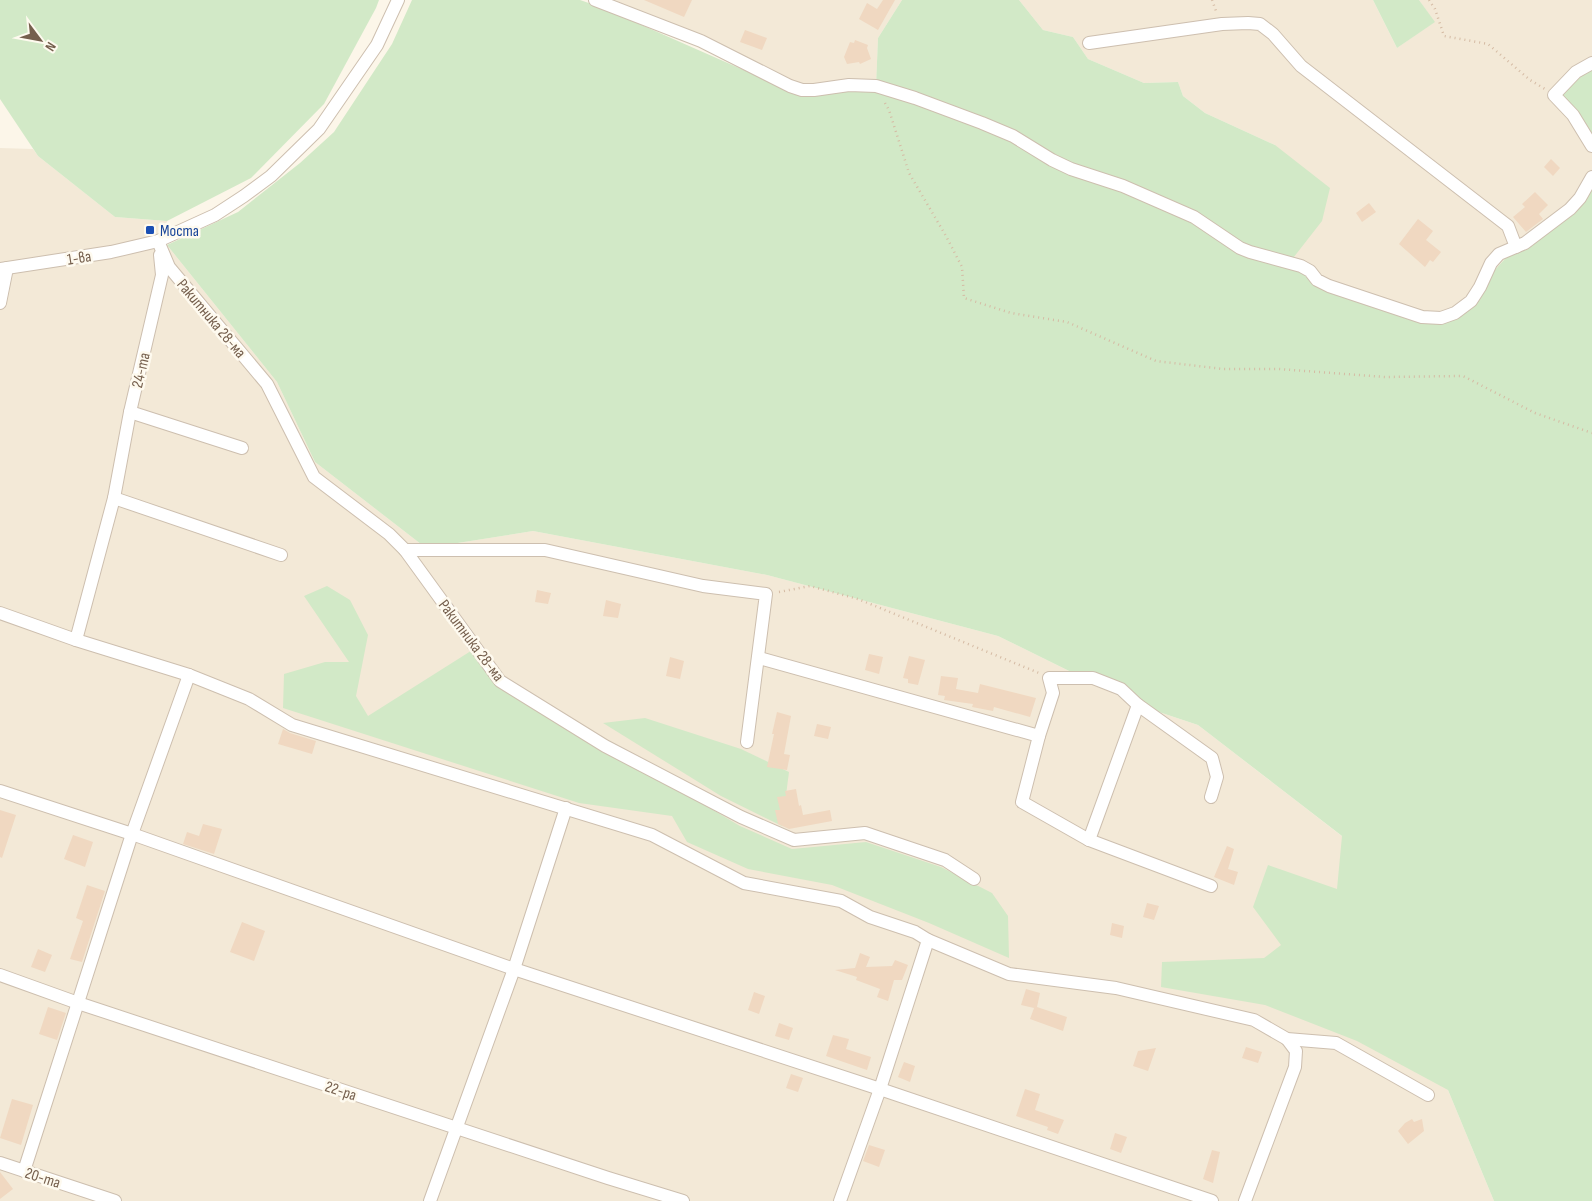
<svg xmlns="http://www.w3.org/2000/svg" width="1592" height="1201" font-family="'Sofia Sans Condensed',sans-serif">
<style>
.residential{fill:#f3e9d7}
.green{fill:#d2e9c7}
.building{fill:#f0d8c1}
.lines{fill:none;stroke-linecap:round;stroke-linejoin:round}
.minor-casing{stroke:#cdbfaf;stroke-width:14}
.path{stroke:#d5bba4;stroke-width:2.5;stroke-dasharray:1 4;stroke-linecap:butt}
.minor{stroke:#fff;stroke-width:12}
.transit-dot{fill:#1a4fb4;stroke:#fefaef;stroke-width:2}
.labels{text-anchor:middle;stroke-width:5;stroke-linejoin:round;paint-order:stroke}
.transit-label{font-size:16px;fill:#164399;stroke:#fefaef;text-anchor:start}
.street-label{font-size:16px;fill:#755f4d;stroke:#fefaef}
</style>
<rect width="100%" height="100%" fill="#fcf6e9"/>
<g class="residential">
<path d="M595,0H902L878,38L876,86H790Z"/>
<path d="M1019,0H1373L1397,48L1434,22L1419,0H1592V175L1580,198L1516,247L1455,313L1441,318L1329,286L1289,262L1275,145L1205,113L1183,96L1178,82L1144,83L1088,59L1073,37L1043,30Z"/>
<path d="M0,148L33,149L38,156L115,217L167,221V245L277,382L315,462L426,548L533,531L767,575L998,636L1138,705L1198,725L1343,837L1494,1201H0Z"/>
</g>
<g class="green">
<path d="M0,0H379L376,8L324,104L251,178L167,221L115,217L38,156L0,99Z"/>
<path d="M412,0H580L603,8L800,95L876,86L878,38L902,0H1019L1043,30L1073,37L1088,59L1144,83L1178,82L1183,96L1205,113L1275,145L1330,188L1322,221L1290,262L1329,286L1441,318L1455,313L1516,247L1580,198L1592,175V1201H1494L1448,1090L1357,1041L1265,1005L1161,987L1162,962L1264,958L1281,945L1253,907L1268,865L1337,889L1342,836L1198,725L1138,705L998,636L767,575L533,531L426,548L315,462L277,382L167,245L238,212L300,163L334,132L392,44Z"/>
<path d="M1373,0H1419L1435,22L1397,48Z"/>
<path d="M1592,64V151L1554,95Z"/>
<path d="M327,586L350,600L368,635L356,696L368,716L474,649L498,682L740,826L792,849L866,842L941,867L992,893L1008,916L1009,958L929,923L832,885L748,869L687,842L672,816L579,803L283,708L284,674L325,662H349L304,596Z"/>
<path d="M645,718L741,749L789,772L782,826L721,796L603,723Z"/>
</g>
<g class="building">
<path d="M644,0H692L684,17Z"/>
<path d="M883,0H895L878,30L859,19L867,3L877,9Z"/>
<path d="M745,30L767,38L762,50L740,42Z"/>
<path d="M855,40L868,45L867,48L871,59L860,64L859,62L847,64L844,57L850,42L854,43Z"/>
<path d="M1551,159L1560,168L1553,176L1544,167Z"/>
<path d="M1535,192L1548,205L1539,214L1543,219L1526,232L1513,217L1525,207L1522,204Z"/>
<path d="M1369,203L1376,212L1362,222L1356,213Z"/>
<path d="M1418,219L1433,231L1426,240L1441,252L1433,262L1430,260L1425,267L1399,244Z"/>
<path d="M537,590L551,593L548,604L535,602Z"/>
<path d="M606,600L621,604L618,618L603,616Z"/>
<path d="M869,654L883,657L879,674L865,670Z"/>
<path d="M909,656L925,660L918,685L908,683V679L903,678Z"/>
<path d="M670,657L684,661L680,679L666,676Z"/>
<path d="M941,676L958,678L956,689L978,693L980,684L1036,698L1030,717L994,707L993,711L972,707L973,704L944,700L945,696L938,695Z"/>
<path d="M777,712L791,716L784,754L790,755L787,770L767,767L774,734H772Z"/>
<path d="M817,724L831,727L828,739L814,736Z"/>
<path d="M283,729L290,733L316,741L312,754L278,744Z"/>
<path d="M796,789L799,806L801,805L803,815L830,810L832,821L789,829L778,824L775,810H780L777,797L786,796L785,791Z"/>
<path d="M0,810L16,815L2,858L0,857Z"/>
<path d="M203,824L222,829L214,854L183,844L187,832L199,836Z"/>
<path d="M73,835L93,842L85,867L64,859Z"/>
<path d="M1227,846L1234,849L1228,869L1238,872L1234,885L1214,877Z"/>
<path d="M87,885L105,891L82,962L70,959L83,921L76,918Z"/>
<path d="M1147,903L1159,906L1154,920L1143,917Z"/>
<path d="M242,922L265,931L254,961L230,952Z"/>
<path d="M1112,923L1124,926L1122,938L1110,935Z"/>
<path d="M38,949L52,955L45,972L31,967Z"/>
<path d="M860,953L870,957L866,967L892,966L895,960L908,965L902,980H894L888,1001L877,997L880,989L856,980L857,977L835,970L855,968Z"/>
<path d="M1026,989L1040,993L1037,1007L1067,1017L1063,1031L1030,1019L1034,1008L1021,1005Z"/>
<path d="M754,992L765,996L759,1014L748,1010Z"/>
<path d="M48,1007L66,1013L57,1040L39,1034Z"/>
<path d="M779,1023L793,1028L789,1040L775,1036Z"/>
<path d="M833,1035L849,1039L846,1049L871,1057L867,1070L826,1056Z"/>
<path d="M1246,1047L1262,1052L1258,1063L1242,1058Z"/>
<path d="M1156,1048L1148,1071L1133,1066L1138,1051Z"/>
<path d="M904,1062L915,1066L910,1082L898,1077Z"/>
<path d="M791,1074L803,1078L798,1092L786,1088Z"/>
<path d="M1025,1089L1040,1094L1035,1110L1064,1120L1058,1134L1047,1130L1048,1127L1016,1116Z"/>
<path d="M12,1099L33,1105L21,1145L0,1138Z"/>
<path d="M1412,1119L1414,1122L1422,1119L1424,1131L1408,1144L1398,1131L1405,1123Z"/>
<path d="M1115,1133L1127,1137L1121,1153L1110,1149Z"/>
<path d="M869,1145L885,1150L879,1167L863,1161Z"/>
<path d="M1212,1150L1220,1152L1213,1183L1203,1179Z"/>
<path d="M0,1172L13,1189L0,1199Z"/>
</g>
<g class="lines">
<g class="minor-casing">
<g id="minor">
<path d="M595,0L701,41L790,86L802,90H814L849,85L876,86L915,98L982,123L1013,136L1052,160L1071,169L1123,186L1194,217L1240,248L1250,252L1301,266L1310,271L1317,280L1329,286L1422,317L1441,318L1455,313L1471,301L1480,287L1491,263L1499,254L1525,243L1570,209L1580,198L1592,177"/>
<path d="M1089,43L1222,24L1248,23L1260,24L1273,34L1301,66L1508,226L1516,247"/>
<path d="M1592,63L1576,72L1554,95L1573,115L1592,146"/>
<path d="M158,241L169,267L267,384L314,477L389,534L405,550L500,681L605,746L741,817L794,840L865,833L945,860L974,879"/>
<path d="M0,269L111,252L158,241L215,215L244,196L271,176L319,129L377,45L398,0"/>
<path d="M0,303L7,268"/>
<path d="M130,412L242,448"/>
<path d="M114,498L281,555"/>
<path d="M405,550H545L703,586L766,594L747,742"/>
<path d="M0,613L76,640L189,675L249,699L292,725L652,835L744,883L841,901L870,917L915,932L928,940L1009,974L1116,988L1254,1020L1287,1039L1336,1043L1428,1095"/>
<path d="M76,640L114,498L130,412L162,275L160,255"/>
<path d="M759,658L1039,736L1022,802L1089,840L1211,886"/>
<path d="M1138,705L1212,758L1217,777L1211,797"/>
<path d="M1039,736L1053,693L1049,678H1093L1121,689L1138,705L1089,840"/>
<path d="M0,791L132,834L514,969L880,1089L1212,1201"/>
<path d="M0,975L78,1003L608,1178L683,1201"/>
<path d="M0,1163L115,1201"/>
<path d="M24,1171L132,834L189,675"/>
<path d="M430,1201L514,969L566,808"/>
<path d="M840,1201L880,1089L928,940"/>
<path d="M1245,1201L1295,1067L1296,1051L1287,1039"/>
</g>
</g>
<g class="path">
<path d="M1212,0L1216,11"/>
<path d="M1429,0L1435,9L1444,36L1488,44L1530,80L1545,89"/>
<path d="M885,103L889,110L909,173L946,236L962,267L964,298L1011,313L1067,322L1156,361L1223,369H1279L1385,377L1463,376L1535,413L1592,433"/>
<path d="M779,592L810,586L858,599L1039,673"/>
</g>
<use href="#minor" class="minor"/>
</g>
<rect class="transit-dot" x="145" y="225" width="10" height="10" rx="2.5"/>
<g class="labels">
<g class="transit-label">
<text x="160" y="236">Моста</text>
</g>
<g class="street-label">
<text transform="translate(79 257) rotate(-9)" y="6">1-ва</text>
<text transform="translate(212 318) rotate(50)" y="6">Ракитника 28-ма</text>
<text transform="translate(140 370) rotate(-77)" y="6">24-та</text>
<text transform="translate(472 640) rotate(53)" y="6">Ракитника 28-ма</text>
<text transform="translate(341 1090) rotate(18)" y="6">22-ра</text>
<text transform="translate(43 1177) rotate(18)" y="6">20-та</text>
</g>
</g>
<g transform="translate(40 40) rotate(122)" stroke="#fefaef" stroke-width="4" paint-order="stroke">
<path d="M0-4L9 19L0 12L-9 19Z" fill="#755f4d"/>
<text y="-8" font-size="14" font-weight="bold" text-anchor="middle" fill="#755f4d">N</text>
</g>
</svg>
